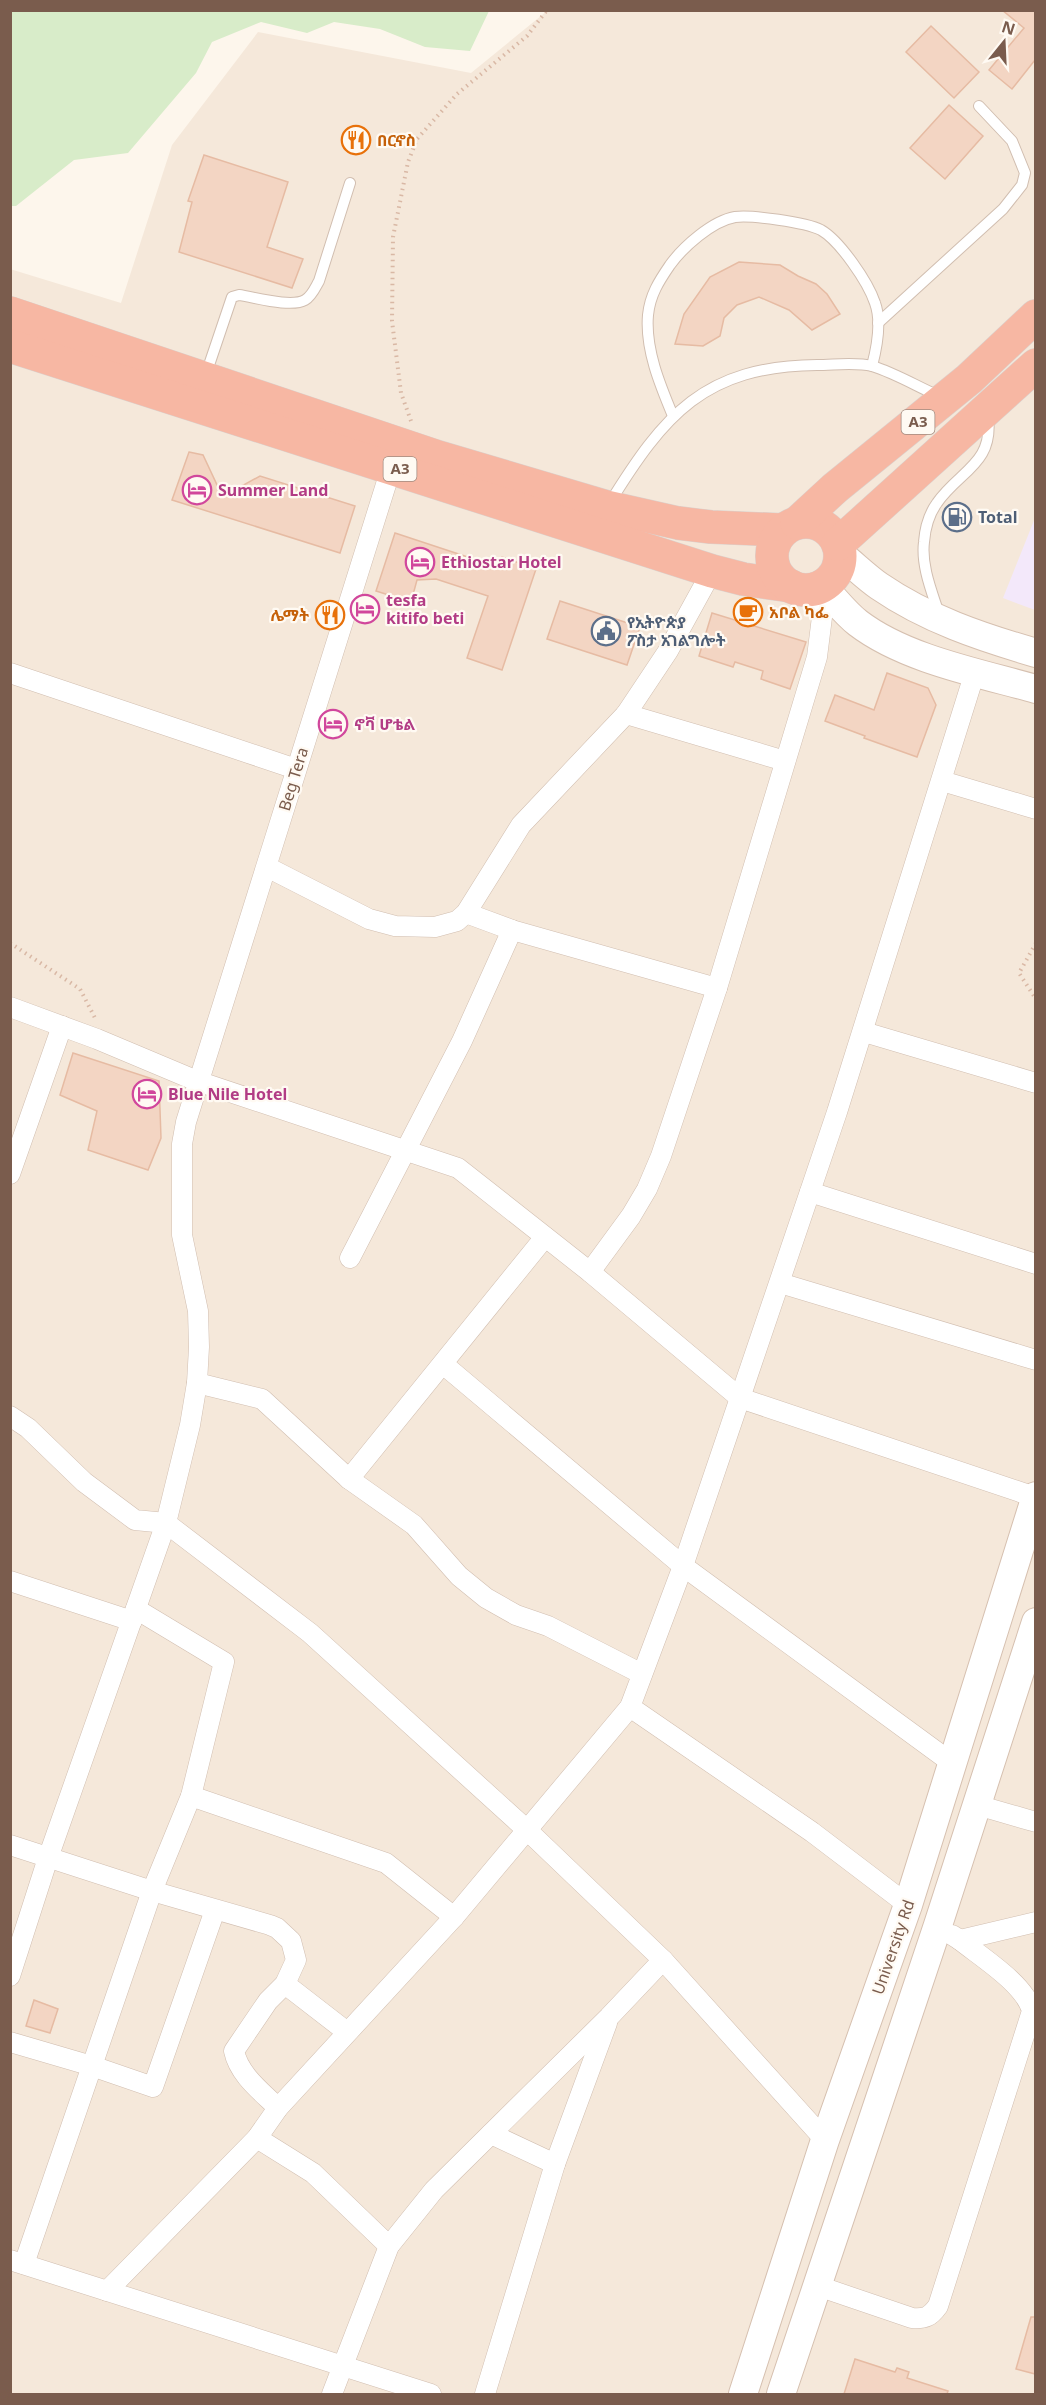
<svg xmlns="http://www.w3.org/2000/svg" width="1046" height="2405" font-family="'Noto Sans','Noto Sans Ethiopic',sans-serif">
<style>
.residential{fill:#f5e8da}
.education{fill:#f3e8fa}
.green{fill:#d8ecc9}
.building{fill:#f3d5c3;stroke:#e6bba3;stroke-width:1.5}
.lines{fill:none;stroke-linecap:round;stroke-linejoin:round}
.lane-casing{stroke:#d1beb0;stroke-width:12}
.street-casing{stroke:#d1beb0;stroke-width:21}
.secondary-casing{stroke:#d6c0b0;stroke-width:30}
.highway-casing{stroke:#dad1cd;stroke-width:34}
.path{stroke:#d9b8a5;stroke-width:4;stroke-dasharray:1.5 4.5;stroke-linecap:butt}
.lane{stroke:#fff;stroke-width:10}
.street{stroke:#fff;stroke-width:20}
.secondary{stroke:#fff;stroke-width:28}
.highway{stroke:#f7b7a3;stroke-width:33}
.labels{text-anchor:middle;stroke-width:4.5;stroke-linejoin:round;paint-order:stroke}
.shield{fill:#fffaf3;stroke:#a28b7f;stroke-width:1.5}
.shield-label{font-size:15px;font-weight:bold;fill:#7a5c4d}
.food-label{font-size:16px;font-weight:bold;fill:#c56008;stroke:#fffaf3;text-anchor:start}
.hotel-label{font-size:16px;font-weight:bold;fill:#b23c85;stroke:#fffaf3;text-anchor:start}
.service-label{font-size:16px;font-weight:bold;fill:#4e5e75;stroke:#fffaf3;text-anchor:start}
.street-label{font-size:16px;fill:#7a5c4d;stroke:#fffaf3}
</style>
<rect width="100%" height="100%" fill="#fdf6ec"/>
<path class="residential" d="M547,11H1035V2394H11L10,269L121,303L172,145L258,32L471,73Z"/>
<path class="education" d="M1035,518L1036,610H1035L1003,598Z"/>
<path class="green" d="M11,10H489V11L470,51L425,47L380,29L334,22L307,33L261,22L212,42L196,73L128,153L74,160L16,206H10Z"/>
<g class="building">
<path d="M1002,10H1035V60L1012,89L989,70L1024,28Z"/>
<path d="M931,26L979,72L954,98L906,52Z"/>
<path d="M949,105L983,136L945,179L910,148Z"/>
<path d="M204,155L288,182L267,247L303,259L292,288L179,252L192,202L188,201Z"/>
<path d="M739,262L780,265L798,276L816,284L827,294L840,314L812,330L789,310L759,297L737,305L724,318L720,336L703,346L675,344L684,314L710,277Z"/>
<path d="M189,452L203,455L219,489L231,492L260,476L355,506L340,553L172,500Z"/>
<path d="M395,533L498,567L502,557L536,569L502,670L467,658L488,596L436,579L417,580L411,602L376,591Z"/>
<path d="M560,601L640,627L627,665L547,639Z"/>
<path d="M712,613L806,642L790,689L761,679L763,671L735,662L733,667L699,656Z"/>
<path d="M887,673L928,688L936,705L917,757L864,738L865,736L825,721L835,695L874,710Z"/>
<path d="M73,1053L159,1081L161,1138L148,1170L88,1150L97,1111L60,1095Z"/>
<path d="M34,2000L58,2009L50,2033L26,2026Z"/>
<path d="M1031,2317H1035V2374L1016,2369Z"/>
<path d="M855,2359L895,2372L897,2368L909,2372L907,2378L948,2391L947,2394H844Z"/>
</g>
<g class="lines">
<g class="lane-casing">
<g id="lane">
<path d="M878,323L1003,209L1022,185L1025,173L1012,141L979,106"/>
<path d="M206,374L232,297L239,295C254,297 291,308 305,300C312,296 315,288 319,281L350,183"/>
<path d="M673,416C660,385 645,349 648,315C650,295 659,281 670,265C683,247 712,221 735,217C752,215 805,222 821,230C840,241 868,282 875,303C882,322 877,347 872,366"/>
<path d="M609,504C664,415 704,366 817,365C834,365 856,362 872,366C895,373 918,387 939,396"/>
<path d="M939,614C932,592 921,566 924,542C925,529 929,514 937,503C959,471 994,464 988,417"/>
</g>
</g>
<g class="street-casing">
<g id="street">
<path d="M10,673L296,769"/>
<path d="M626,714L785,761"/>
<path d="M942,781L1036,809"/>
<path d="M267,867L369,919L395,926L435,927L457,921L466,913L521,825L626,714L668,651L712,571"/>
<path d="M466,913L512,930L717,988"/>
<path d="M10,1007L97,1039L197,1081L458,1168L590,1272L740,1398L1035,1497"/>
<path d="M864,1032L1036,1083"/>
<path d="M10,1174L62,1026"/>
<path d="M810,1192L1036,1264"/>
<path d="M350,1258L462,1041L512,930"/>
<path d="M590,1272L631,1216L647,1189L661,1156L717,988L817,657L822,617L812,589"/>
<path d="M780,1283L1036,1360"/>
<path d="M443,1364L683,1566L952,1763"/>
<path d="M197,1383L262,1399L349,1479L414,1525L459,1576L486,1598L516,1615L548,1626L642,1674"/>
<path d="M10,1416L28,1428L84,1482L135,1520L166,1523L310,1633L527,1830L663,1960L825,2140"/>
<path d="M349,1479L545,1237"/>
<path d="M10,1581L132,1621"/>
<path d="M630,1707L812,1832L908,1905"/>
<path d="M191,1796L386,1863L454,1917"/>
<path d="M977,1805L1036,1822"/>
<path d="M10,1845L152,1891L270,1925L277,1928L291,1941L296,1960L285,1984L268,2001L234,2051C239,2075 262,2092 278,2108"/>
<path d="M952,1935L960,1940L1036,1922"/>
<path d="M10,1976L48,1858L166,1523L190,1425L197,1383L199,1347L198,1311L182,1235V1144L186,1122L394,459"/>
<path d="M285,1984L347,2032"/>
<path d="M10,2042L92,2066L153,2087L215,1910"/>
<path d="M491,2134L555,2164"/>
<path d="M257,2138L313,2173L389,2246"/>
<path d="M10,2260L431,2394"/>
<path d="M24,2264L152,1891L191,1796L224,1662L136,1609"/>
<path d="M818,2286L912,2318C925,2319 930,2317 938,2306L1032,2011C1025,1984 981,1957 960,1940"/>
<path d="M107,2291L257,2138L278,2108L454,1917L630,1707L683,1566L837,1112L975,672"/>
<path d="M332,2394L389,2246L434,2190L609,2017L663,1960"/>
<path d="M485,2394L555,2164L607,2023"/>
</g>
</g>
<g class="secondary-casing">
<g id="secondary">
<path d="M840,554C853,564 866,577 879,586C927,619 981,637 1036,653"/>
<path d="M822,586C834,598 845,613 858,623C905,659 979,673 1036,689"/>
<path d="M743,2394L825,2140L908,1905L1036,1496"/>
<path d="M781,2394L938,1925L1036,1622"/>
</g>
</g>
<g class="highway-casing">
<g id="highway">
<path d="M10,313L435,456L607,507L678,523L711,527L783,530"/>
<path d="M10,346L712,571L743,579L791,586"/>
<circle cx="806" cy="556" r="34"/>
<path d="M797,523L835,488L969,379L1036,316"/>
<path d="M838,544L1036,365"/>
</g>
</g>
<g class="path">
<path d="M411,421L401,393L392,321L393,237L408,162L417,139L457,94L527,36L547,10"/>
<path d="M10,943L80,989L95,1018"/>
<path d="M1036,943L1019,973L1036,999"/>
</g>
<use href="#lane" class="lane"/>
<use href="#street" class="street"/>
<use href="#secondary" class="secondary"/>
<use href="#highway" class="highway"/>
</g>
<defs>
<g id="restaurant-ring" transform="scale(1.5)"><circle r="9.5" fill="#fffaf3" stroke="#e8710a" stroke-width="1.5"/><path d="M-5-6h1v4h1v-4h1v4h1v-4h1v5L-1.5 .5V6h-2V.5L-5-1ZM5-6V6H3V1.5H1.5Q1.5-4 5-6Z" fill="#e8710a"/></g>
<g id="hotel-ring" transform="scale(1.5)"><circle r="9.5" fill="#fffaf3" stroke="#d1479c" stroke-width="1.5"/><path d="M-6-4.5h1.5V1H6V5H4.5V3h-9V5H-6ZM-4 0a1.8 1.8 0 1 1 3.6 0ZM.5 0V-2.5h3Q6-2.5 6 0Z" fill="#d1479c"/></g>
<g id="fuel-ring" transform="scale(1.5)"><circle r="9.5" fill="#fffaf3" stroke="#5c6f8a" stroke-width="1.5"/><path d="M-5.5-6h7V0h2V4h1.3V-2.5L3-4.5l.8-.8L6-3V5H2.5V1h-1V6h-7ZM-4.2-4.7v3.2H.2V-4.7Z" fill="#5c6f8a"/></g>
<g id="cafe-ring" transform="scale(1.5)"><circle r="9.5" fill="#fffaf3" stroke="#e8710a" stroke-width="1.5"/><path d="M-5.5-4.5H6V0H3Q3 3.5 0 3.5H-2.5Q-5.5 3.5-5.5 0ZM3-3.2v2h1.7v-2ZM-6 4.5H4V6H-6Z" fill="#e8710a"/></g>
<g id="civic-ring" transform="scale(1.5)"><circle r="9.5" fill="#fffaf3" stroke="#5c6f8a" stroke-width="1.5"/><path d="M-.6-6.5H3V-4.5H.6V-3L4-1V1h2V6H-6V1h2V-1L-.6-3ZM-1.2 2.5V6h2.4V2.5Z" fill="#5c6f8a"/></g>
</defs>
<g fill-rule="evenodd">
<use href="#restaurant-ring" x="356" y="140"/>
<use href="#hotel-ring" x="197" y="490"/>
<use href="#fuel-ring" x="957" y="517"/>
<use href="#hotel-ring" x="420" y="562"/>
<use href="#hotel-ring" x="365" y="609"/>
<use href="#cafe-ring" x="748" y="612"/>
<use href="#restaurant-ring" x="330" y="615"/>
<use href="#civic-ring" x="606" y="631"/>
<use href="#hotel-ring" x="333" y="724"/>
<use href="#hotel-ring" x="147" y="1094"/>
</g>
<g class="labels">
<g class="shield">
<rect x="901.5" y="410" width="33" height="24" rx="4.5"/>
<rect x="383.5" y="457" width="33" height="24" rx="4.5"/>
</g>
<g class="shield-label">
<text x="918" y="427">A3</text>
<text x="400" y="474">A3</text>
</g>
<g class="food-label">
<text x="377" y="146">በርኖስ</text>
<text x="769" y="618">አቦል ካፌ</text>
<text x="309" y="621" text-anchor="end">ሌማት</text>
</g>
<g class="hotel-label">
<text x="218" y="496">Summer Land</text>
<text x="441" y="568">Ethiostar Hotel</text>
<text x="386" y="606">tesfa<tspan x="386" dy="18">kitifo beti</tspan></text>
<text x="354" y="730">ኖቫ ሆቴል</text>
<text x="168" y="1100">Blue Nile Hotel</text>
</g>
<g class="service-label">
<text x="978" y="523">Total</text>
<text x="627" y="628">የኢትዮጵያ<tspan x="627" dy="18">ፖስታ አገልግሎት</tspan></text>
</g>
<g class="street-label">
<text transform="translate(293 779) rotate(-73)" y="6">Beg Tera</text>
<text transform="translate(893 1947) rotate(-71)" y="6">University Rd</text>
</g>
</g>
<rect width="1046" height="2405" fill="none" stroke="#7a5c4d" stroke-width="24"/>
<g transform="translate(1004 42) rotate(18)" stroke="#fffaf3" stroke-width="4.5" paint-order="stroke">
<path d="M0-4.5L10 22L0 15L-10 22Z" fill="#7a5c4d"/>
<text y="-9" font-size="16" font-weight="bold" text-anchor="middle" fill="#7a5c4d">N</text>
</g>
</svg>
